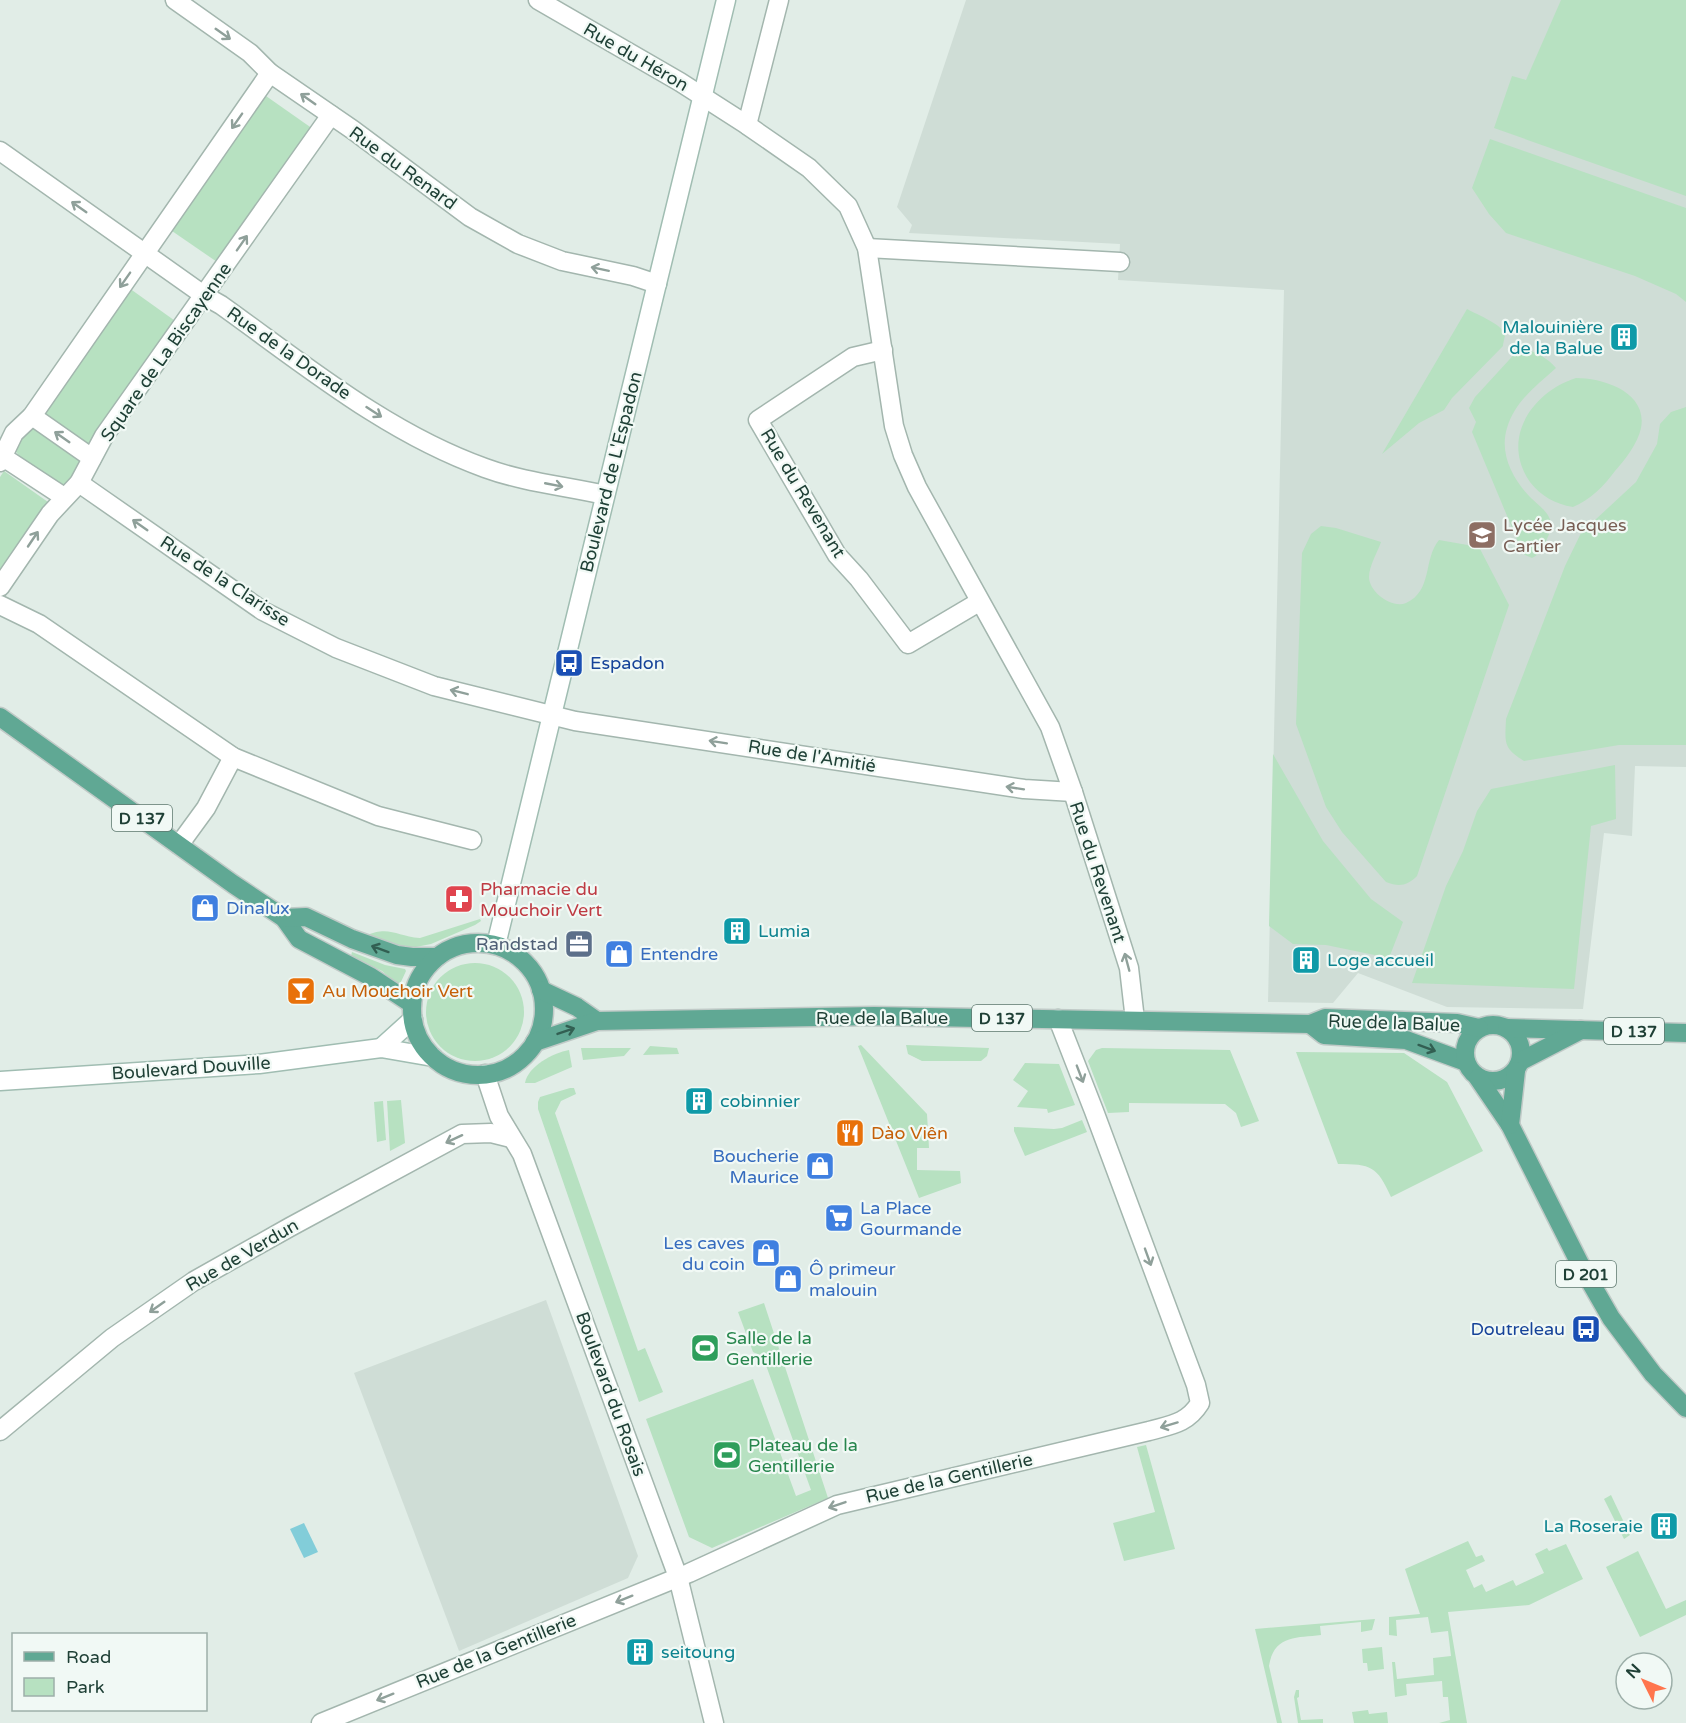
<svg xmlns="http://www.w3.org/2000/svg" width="1686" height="1723" font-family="'Varela Round',sans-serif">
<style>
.built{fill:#cfddd6}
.green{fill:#b7e1c1}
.water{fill:#82cdd9}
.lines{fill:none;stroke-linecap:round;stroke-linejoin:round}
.street-casing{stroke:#a3b6ae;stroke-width:21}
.secondary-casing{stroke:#a0bdb2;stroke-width:21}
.primary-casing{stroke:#c0cac7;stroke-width:21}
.street{stroke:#fff;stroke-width:18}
.secondary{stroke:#fff;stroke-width:18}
.primary{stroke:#60a894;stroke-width:18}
.oneway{stroke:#8fa09a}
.oneway2{stroke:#325f52}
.labels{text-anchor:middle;stroke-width:4.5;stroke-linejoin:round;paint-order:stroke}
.shield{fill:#f1f9f5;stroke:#5e786f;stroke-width:1.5}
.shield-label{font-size:16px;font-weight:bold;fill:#1f4036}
.street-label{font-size:18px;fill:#1f4036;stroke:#f1f9f5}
.culture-label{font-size:18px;fill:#0d838f;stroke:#f1f9f5;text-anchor:start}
.education-label{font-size:18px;fill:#785e54;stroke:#f1f9f5;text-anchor:start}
.transit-label{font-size:18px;fill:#164399;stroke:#f1f9f5;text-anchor:start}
.health-label{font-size:18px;fill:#be3a42;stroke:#f1f9f5;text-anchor:start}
.shop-label{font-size:18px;fill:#366cbe;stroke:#f1f9f5;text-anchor:start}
.service-label{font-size:18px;fill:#4e5e75;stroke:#f1f9f5;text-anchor:end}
.food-label{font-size:18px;fill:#c56008;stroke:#f1f9f5;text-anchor:start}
.leisure-label{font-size:18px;fill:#27864d;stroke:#f1f9f5;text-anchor:start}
</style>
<rect width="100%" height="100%" fill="#e1ede7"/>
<g class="built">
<path d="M966,0H1686V767L1635,766L1632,836L1604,833L1583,1009L1447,1007L1358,973L1333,1003L1268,1002L1284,290L1118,280L1120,244L909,233L912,225L897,207Z"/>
<path d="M546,1300L638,1556L628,1578L459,1651L354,1373Z"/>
</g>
<g class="green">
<path d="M1561,0H1686V196L1494,128L1512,76L1526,80Z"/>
<path d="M266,96L313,129L220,264L172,231Z"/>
<path d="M1490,139L1686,208V302L1676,294L1635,276L1506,233L1489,214L1472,188Z"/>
<path d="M129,288L178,323L90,446L42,411Z"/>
<path d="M1467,309C1476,314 1504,325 1505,335C1505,337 1503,343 1503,346L1452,398L1444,410L1419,423L1382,454Z"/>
<path d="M1520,348C1532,350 1548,358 1556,368C1536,386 1515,401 1507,428C1499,454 1513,480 1531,498C1538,505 1549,512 1551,523C1552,530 1547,539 1544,545C1540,551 1539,555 1532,558L1523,554L1472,432L1476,422L1469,408L1475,397Z"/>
<path d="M1576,378C1603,378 1648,392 1641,428C1638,443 1625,460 1615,471C1604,486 1590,500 1573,507C1555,504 1541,496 1530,482C1500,439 1532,392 1576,378Z"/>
<path d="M1686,407V745H1619L1524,761C1503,748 1505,743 1506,719L1565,566L1581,533L1636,482L1657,444L1660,424L1671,412Z"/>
<path d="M31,426L80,460V469L63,487L25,464L14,449L17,442Z"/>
<path d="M4,471L48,502L0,572V477Z"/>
<path d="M1321,526L1336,528L1381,542C1378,551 1369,566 1369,577C1369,592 1392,609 1406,603C1433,591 1423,559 1439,540L1479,547L1509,605L1417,876C1407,886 1399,887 1386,882L1342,832L1326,807L1296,724L1302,553L1311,534Z"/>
<path d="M1273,754L1323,841L1371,899L1403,922L1389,958L1326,945L1293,944L1269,926Z"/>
<path d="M1615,765L1616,819L1591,826L1574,989L1412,983L1446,886L1463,851L1477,811L1491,789Z"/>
<path d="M480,919L481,921L475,925L431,944L406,949L365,936C389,925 396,936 420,938Z"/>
<path d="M352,952L385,965L405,969L406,971L400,984H397L382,971L351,956Z"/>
<circle cx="475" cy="1012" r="49"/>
<path d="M861,1045L927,1114L929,1148H917V1170L960,1171L961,1183L919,1198L858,1046Z"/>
<path d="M906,1045L989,1048L987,1056L981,1061H922L908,1054Z"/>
<path d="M650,1046L677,1048L679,1054L643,1055Z"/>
<path d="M581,1048H631L624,1056L583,1060Z"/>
<path d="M1102,1048L1230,1050L1259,1121L1241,1127L1236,1113L1225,1104L1129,1103V1112L1108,1113L1088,1061L1096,1050Z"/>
<path d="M569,1050L572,1067L535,1083H525C528,1066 553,1053 569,1050Z"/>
<path d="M1296,1052L1404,1053L1447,1082L1483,1151L1391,1197C1377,1166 1371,1164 1338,1164Z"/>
<path d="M1025,1063L1059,1064L1075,1105L1048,1113L1047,1109L1017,1107L1028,1091L1013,1080Z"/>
<path d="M570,1088H574L576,1094L561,1101L555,1113L638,1351L645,1348L663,1392L639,1402L538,1109V1102L540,1097Z"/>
<path d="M401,1100L405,1143L390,1151L387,1101Z"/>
<path d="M383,1101L386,1140L377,1142L374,1102Z"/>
<path d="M1082,1120L1087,1132L1025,1156L1014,1131V1127L1054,1129L1062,1128Z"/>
<path d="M764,1303L828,1498L712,1548L689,1537L646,1419L753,1379L796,1496L811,1490L763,1357L753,1352L738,1312Z"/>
<path d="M1146,1445L1175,1549L1124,1561L1113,1523L1155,1512L1137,1447Z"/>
<path d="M1611,1495L1630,1535L1624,1539L1604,1499Z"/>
<path d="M1468,1541L1476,1557L1482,1555L1485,1561L1466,1570L1474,1588L1482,1584L1486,1592L1513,1580L1516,1586L1544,1573L1535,1554L1547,1548L1549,1551L1566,1544L1583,1579L1529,1605L1448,1612L1467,1723H1439L1450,1720L1448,1697H1443L1442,1681L1406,1684L1407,1695L1395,1697L1392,1662H1395L1397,1679L1434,1675L1433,1658L1451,1656L1448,1631L1431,1633L1428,1617L1396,1620L1397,1636L1389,1635V1617L1420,1614L1405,1569Z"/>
<path d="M1638,1551L1666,1609L1686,1600V1615L1640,1637L1606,1567Z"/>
<path d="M1375,1619L1372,1630L1361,1632V1622L1320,1626L1321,1635C1296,1638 1274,1635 1269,1666L1282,1723H1277L1255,1629Z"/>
<path d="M1382,1647L1384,1669L1368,1671L1367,1663H1363L1362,1649Z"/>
<path d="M1296,1690H1299V1697L1297,1698L1301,1720L1323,1719V1723H1298L1294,1697Z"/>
<path d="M1368,1710L1369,1714L1387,1712L1388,1723H1354L1352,1712Z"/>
</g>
<path class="water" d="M304,1523L318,1552L304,1558L290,1529Z"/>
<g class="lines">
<g class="street-casing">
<g id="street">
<path d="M175,0L250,53L270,73L353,130L470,217L518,244L562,261L633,276L657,284"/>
<path d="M538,0L680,82L747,125L809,168L848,206L867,248L894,426L903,455L917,487L1050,727L1073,792L1129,968L1135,1020"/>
<path d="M747,125L779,0"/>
<path d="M0,151L205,296L221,305C305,365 387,433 485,468C523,482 565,486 605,495"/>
<path d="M867,248L1120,262"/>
<path d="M883,350L853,357L758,420L837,555L859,579L908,644L979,602"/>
<path d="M32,416L92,458"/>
<path d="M3,457L64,497"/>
<path d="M0,462L14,433L32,416L270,73"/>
<path d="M79,483L263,611L336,648L434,686L575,721L1024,789L1073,792"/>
<path d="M0,587L50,514L79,483L104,436L331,115"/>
<path d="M0,605L39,624L233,757L378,816L472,840"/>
<path d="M179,845L206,808L233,757"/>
<path d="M485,1074L499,1116L522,1154L678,1577L714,1723"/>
<path d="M0,1431L112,1338L194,1281L290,1227L462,1134L491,1133L511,1138"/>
<path d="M321,1723L689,1573L837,1505L1149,1431C1170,1425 1187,1424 1200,1403L1196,1385L1094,1111L1058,1019"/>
</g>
</g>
<g class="secondary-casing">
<g id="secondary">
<path d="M496,945L726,0"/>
<path d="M381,1048L413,1019"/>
<path d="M0,1081L259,1064L381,1048L433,1057"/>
</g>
</g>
<g class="primary-casing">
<g id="primary">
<path d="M0,717L233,884L284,918L299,939L371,977L412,1004"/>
<path d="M284,918L306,917L352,939L397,955L412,957H437"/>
<circle cx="478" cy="1009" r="66"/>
<path d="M541,990L577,1007L597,1021"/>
<path d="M1310,1024L1324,1035L1406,1040L1466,1062"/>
<circle cx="1493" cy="1053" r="28"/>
<path d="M1507,1028L1686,1033"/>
<path d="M535,1042L597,1021L874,1016L1310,1024L1325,1018L1457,1023L1479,1028"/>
<path d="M1521,1061L1581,1030"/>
<path d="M1478,1078L1510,1125L1580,1264L1611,1318L1653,1374L1686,1408"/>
<path d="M1510,1125L1516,1071"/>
</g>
</g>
<use href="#street" class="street"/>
<use href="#secondary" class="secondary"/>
<use href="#primary" class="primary"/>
</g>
<defs><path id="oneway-shaft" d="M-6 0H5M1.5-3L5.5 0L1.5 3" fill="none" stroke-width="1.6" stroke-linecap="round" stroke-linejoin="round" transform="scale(1.5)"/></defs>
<g class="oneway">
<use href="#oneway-shaft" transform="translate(223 34) rotate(35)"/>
<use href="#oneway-shaft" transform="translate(308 99) rotate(-145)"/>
<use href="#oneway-shaft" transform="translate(237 121) rotate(125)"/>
<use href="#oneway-shaft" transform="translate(79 207) rotate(-145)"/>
<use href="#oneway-shaft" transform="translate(242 243) rotate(-55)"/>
<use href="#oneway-shaft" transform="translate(600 269) rotate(-168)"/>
<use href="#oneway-shaft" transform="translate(125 280) rotate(125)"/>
<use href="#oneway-shaft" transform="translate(374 412) rotate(33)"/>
<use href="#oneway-shaft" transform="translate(62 437) rotate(-145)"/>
<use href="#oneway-shaft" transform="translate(554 485) rotate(11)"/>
<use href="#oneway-shaft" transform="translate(140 525) rotate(-145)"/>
<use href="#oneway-shaft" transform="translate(33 539) rotate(-56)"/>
<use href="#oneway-shaft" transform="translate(459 692) rotate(-166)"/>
<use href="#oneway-shaft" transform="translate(718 742) rotate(-171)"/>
<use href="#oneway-shaft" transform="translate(1015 788) rotate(-171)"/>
<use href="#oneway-shaft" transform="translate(1127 962) rotate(-105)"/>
<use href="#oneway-shaft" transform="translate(1080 1074) rotate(69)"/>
<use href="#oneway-shaft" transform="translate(454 1139) rotate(155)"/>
<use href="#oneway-shaft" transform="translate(1148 1257) rotate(70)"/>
<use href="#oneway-shaft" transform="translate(157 1307) rotate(145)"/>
<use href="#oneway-shaft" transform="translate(1169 1425) rotate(163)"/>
<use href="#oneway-shaft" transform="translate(837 1505) rotate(161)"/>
<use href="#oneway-shaft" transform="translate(624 1599) rotate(158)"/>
<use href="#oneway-shaft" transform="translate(385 1697) rotate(158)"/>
</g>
<g class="oneway2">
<use href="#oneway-shaft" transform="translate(380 949) rotate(-160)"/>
<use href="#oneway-shaft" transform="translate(566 1031) rotate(-19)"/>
<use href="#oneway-shaft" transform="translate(1427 1048) rotate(20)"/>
</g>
<defs>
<g id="building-square" transform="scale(1.5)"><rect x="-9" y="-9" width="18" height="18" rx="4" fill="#0f9aa8" stroke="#f1f9f5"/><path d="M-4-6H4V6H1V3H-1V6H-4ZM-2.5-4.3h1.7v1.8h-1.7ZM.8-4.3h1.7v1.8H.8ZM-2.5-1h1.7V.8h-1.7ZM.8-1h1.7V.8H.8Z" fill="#fff"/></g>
<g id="school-square" transform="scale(1.5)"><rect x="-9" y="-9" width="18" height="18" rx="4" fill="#8d6e63" stroke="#f1f9f5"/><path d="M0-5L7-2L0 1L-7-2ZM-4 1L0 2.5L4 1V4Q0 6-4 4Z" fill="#fff"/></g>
<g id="bus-square" transform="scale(1.5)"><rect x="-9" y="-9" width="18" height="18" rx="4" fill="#1a4fb4" stroke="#f1f9f5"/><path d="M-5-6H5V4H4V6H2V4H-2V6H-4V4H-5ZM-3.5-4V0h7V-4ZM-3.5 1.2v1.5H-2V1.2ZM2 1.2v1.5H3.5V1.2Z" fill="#fff"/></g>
<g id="pharmacy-square" transform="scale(1.5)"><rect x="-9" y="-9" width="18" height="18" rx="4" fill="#e0444e" stroke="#f1f9f5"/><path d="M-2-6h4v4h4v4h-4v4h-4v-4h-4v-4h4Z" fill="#fff"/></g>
<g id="shop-square" transform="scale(1.5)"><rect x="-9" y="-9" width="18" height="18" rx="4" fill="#3f7fe0" stroke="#f1f9f5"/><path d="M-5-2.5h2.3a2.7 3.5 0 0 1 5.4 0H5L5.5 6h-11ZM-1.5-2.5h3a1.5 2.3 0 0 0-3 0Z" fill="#fff"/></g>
<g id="office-square" transform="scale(1.5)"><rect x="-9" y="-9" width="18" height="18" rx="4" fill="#5c6f8a" stroke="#f1f9f5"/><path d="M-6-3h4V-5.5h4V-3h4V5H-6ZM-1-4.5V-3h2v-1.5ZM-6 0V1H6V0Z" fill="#fff"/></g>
<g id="bar-square" transform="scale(1.5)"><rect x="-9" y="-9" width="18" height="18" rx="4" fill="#e8710a" stroke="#f1f9f5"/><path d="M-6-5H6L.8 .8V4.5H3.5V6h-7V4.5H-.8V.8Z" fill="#fff"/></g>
<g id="restaurant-square" transform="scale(1.5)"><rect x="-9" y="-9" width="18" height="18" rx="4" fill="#e8710a" stroke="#f1f9f5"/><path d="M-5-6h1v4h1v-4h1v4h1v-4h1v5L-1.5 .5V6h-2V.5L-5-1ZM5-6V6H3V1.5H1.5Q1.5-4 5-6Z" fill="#fff"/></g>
<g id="supermarket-square" transform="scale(1.5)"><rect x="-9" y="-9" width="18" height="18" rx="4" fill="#3f7fe0" stroke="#f1f9f5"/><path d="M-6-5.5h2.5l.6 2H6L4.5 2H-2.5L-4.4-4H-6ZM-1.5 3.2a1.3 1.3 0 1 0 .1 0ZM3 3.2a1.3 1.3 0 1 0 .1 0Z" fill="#fff"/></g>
<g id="stadium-square" transform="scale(1.5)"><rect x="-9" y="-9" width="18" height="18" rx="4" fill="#2e9e5b" stroke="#f1f9f5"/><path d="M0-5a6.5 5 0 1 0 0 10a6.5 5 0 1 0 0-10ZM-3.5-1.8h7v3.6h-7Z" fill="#fff"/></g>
</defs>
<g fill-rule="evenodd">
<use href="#building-square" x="1624" y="337"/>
<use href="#school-square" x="1482" y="535"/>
<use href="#bus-square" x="569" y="663"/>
<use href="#pharmacy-square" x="459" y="899"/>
<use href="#shop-square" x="205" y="908"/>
<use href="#building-square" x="737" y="931"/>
<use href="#office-square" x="579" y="944"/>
<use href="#shop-square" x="619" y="954"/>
<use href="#building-square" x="1306" y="960"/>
<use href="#bar-square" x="301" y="991"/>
<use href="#building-square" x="699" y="1101"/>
<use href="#restaurant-square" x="850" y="1133"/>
<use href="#shop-square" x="820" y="1166"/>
<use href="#supermarket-square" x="839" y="1218"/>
<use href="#shop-square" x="766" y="1253"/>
<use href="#shop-square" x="788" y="1279"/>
<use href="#bus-square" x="1586" y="1329"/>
<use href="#stadium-square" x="705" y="1348"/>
<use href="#stadium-square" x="727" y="1455"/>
<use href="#building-square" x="1664" y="1526"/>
<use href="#building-square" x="640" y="1652"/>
</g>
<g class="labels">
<g class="shield">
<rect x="112" y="805" width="60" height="26" rx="4.5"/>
<rect x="972" y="1005" width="60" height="26" rx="4.5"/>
<rect x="1604" y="1018" width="60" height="26" rx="4.5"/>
<rect x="1556" y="1261" width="60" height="26" rx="4.5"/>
</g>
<g class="shield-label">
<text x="142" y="824">D 137</text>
<text x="1002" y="1024">D 137</text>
<text x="1634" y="1037">D 137</text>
<text x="1586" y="1280">D 201</text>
</g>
<g class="street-label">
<text transform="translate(636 57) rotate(30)" y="6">Rue du Héron</text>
<text transform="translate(403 168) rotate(36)" y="6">Rue du Renard</text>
<text transform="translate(166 352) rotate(-55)" y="6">Square de La Biscayenne</text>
<text transform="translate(289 353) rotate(35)" y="6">Rue de la Dorade</text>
<text transform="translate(611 472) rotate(-76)" y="6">Boulevard de L'Espadon</text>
<text transform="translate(803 493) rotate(59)" y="6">Rue du Revenant</text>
<text transform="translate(225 581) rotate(33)" y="6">Rue de la Clarisse</text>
<text transform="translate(812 756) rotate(9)" y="6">Rue de l'Amitié</text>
<text transform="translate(1098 872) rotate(72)" y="6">Rue du Revenant</text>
<text x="882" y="1024">Rue de la Balue</text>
<text transform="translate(1394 1023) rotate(2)" y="6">Rue de la Balue</text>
<text transform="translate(191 1068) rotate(-4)" y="6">Boulevard Douville</text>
<text transform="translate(242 1255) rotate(-30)" y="6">Rue de Verdun</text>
<text transform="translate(611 1394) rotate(70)" y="6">Boulevard du Rosais</text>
<text transform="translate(949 1478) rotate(-13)" y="6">Rue de la Gentillerie</text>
<text transform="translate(496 1651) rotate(-22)" y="6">Rue de la Gentillerie</text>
</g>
<g class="culture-label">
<text x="1603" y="333" text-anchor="end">Malouinière<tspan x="1603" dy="21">de la Balue</tspan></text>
<text x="758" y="937">Lumia</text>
<text x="1327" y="966">Loge accueil</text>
<text x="720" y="1107">cobinnier</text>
<text x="1643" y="1532" text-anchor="end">La Roseraie</text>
<text x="661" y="1658">seitoung</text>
</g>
<g class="education-label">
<text x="1503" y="531">Lycée Jacques<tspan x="1503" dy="21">Cartier</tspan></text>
</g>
<g class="transit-label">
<text x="590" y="669">Espadon</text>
<text x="1565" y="1335" text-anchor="end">Doutreleau</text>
</g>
<g class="health-label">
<text x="480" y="895">Pharmacie du<tspan x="480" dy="21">Mouchoir Vert</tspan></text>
</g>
<g class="shop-label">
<text x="226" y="914">Dinalux</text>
<text x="640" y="960">Entendre</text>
<text x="799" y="1162" text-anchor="end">Boucherie<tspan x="799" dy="21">Maurice</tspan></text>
<text x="860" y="1214">La Place<tspan x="860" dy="21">Gourmande</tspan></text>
<text x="745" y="1249" text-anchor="end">Les caves<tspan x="745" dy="21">du coin</tspan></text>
<text x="809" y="1275">Ô primeur<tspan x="809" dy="21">malouin</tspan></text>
</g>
<g class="service-label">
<text x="558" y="950">Randstad</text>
</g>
<g class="food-label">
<text x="322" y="997">Au Mouchoir Vert</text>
<text x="871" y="1139">Dào Viên</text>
</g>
<g class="leisure-label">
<text x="726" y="1344">Salle de la<tspan x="726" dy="21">Gentillerie</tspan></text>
<text x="748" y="1451">Plateau de la<tspan x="748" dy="21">Gentillerie</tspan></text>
</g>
</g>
<rect x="12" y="1633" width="195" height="78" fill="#f1f9f5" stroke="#9dafa9" stroke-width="1.5"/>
<rect x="24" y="1652" width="30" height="9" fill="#60a894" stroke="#9dafa9" stroke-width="1.5"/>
<text x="66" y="1663" font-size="18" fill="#1f4036">Road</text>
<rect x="24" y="1678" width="30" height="18" fill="#b7e1c1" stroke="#9dafa9" stroke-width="1.5"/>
<text x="66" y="1693" font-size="18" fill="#1f4036">Park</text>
<g transform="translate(1644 1681) rotate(313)"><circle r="28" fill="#f1f9f5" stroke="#9dafa9" stroke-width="1.5"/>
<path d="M0-4.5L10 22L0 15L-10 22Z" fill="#ff754d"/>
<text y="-9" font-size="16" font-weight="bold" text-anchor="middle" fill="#1f4036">N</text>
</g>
</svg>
